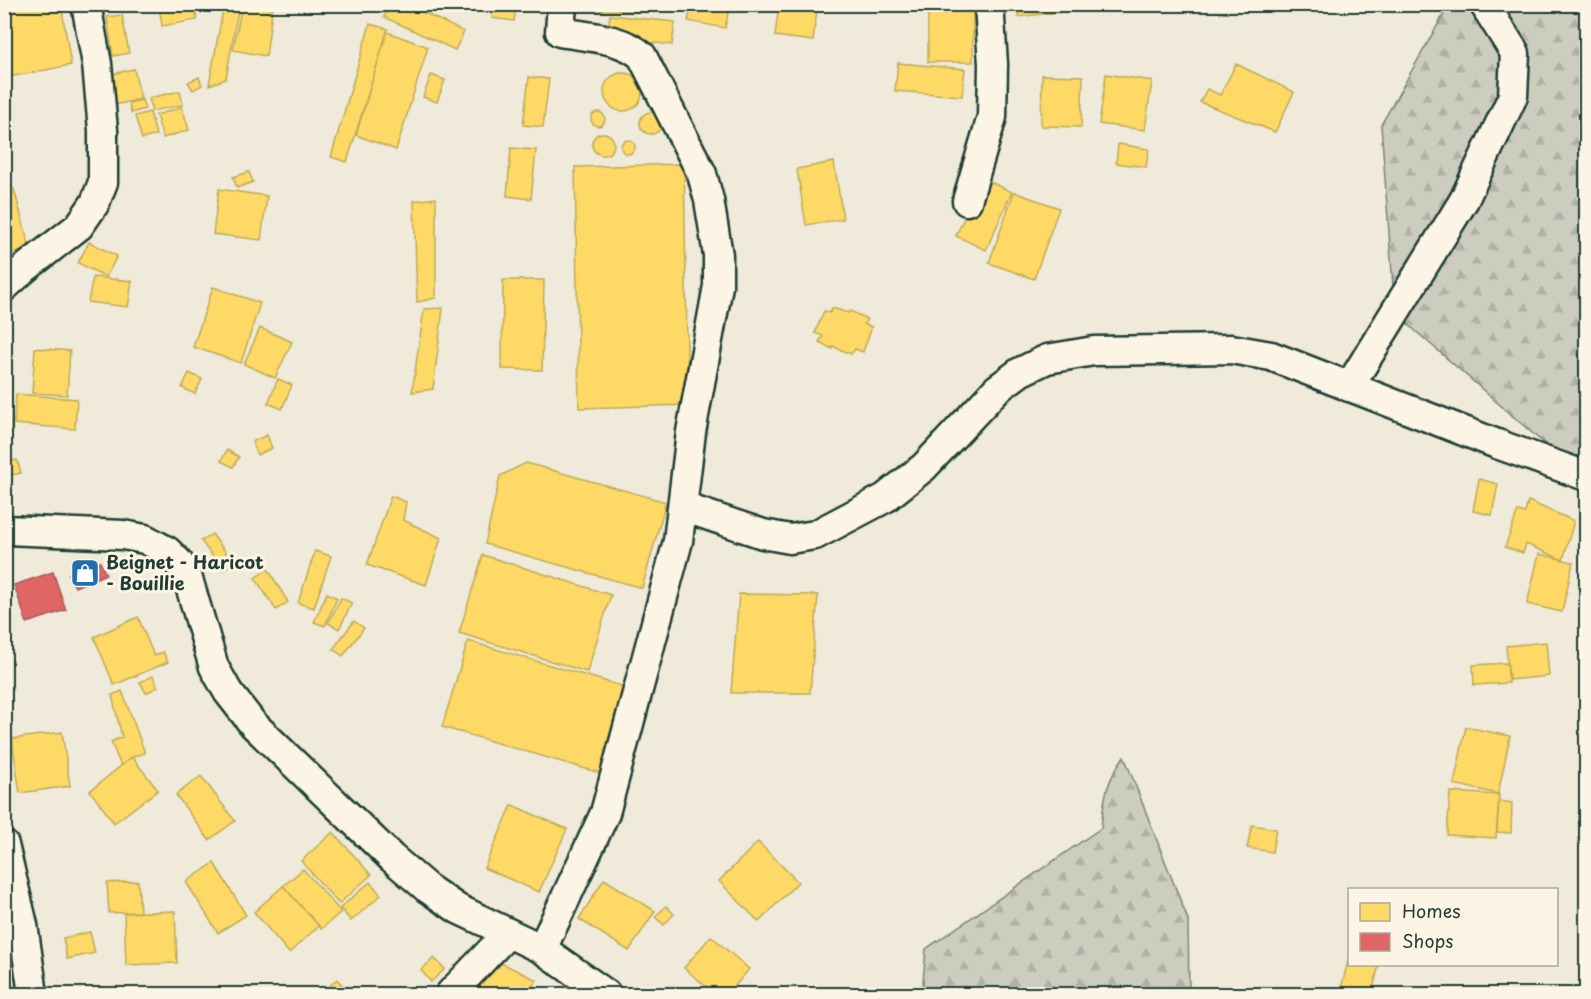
<svg xmlns="http://www.w3.org/2000/svg" width="1591" height="999" font-family="'Playpen Sans',sans-serif">
<style>
.forest{fill:url(#forest-firs);stroke:#76857a;stroke-width:1.5}
.homes{fill:#ffd966;stroke:#bcaa57;stroke-width:1.5}
.shops{fill:#e06666;stroke:#a65a57;stroke-width:1.5}
.lines{fill:none;stroke-linecap:round;stroke-linejoin:round}
.minor-casing{stroke:#1f3d34;stroke-width:33}
.minor{stroke:#fcf5e5;stroke-width:28}
.labels{text-anchor:middle;stroke-width:6;stroke-linejoin:round;paint-order:stroke}
.poi-label{font-size:18px;font-weight:bold;fill:#1f3d34;stroke:#fcf5e5;text-anchor:start}
</style>
<defs>
<pattern id="forest-firs" width="22" height="20" patternUnits="userSpaceOnUse" patternTransform="scale(1.5)"><rect width="22" height="20" fill="#cccdbf"/><path d="M5 1l3.5 6h-7zM16 11l3.5 6h-7z" fill="#afb1a5"/></pattern>
</defs>
<rect width="100%" height="100%" fill="#efeada"/>
<filter id="ink" filterUnits="userSpaceOnUse"><feTurbulence type="fractalNoise" baseFrequency=".0167" numOctaves="2"/><feDisplacementMap in="SourceGraphic" scale="12" xChannelSelector="R" yChannelSelector="G"/><feConvolveMatrix kernelMatrix="1 2 1 2 8 2 1 2 1" color-interpolation-filters="sRGB"/></filter>
<g filter="url(#ink)">
<g class="forest">
<path d="M1449,5H1586V480L1395,313L1381,125Z"/>
<path d="M1124,756L1188,920L1189,994H922L926,949L1101,828C1104,796 1106,783 1124,756Z"/>
</g>
<g class="homes">
<path d="M4,4H61L71,65L4,78Z"/>
<path d="M195,4L197,20L162,26L159,5Z"/>
<path d="M224,4H239L226,79L209,85Z"/>
<path d="M242,4H273L266,56L233,50Z"/>
<path d="M390,4H406L464,32L455,50L384,17Z"/>
<path d="M494,4H517L514,21L492,18Z"/>
<path d="M586,4H650L649,12L586,10Z"/>
<path d="M692,4H730L725,28L688,21Z"/>
<rect x="928" y="4" width="45" height="58"/>
<path d="M1018,4H1066L1067,11L1018,17Z"/>
<path d="M779,5L817,10L813,41L775,36Z"/>
<path d="M122,15L129,53L113,56L107,17Z"/>
<path d="M610,15L675,22L672,45L607,37Z"/>
<path d="M370,24L388,29L347,162L331,157Z"/>
<path d="M387,32L428,47L396,150L356,135Z"/>
<path d="M898,63L965,69L962,96L895,91Z"/>
<path d="M1236,64L1294,92L1275,132L1200,102L1207,89L1220,95Z"/>
<path d="M134,69L141,99L115,105L108,75Z"/>
<circle cx="623" cy="92" r="19"/>
<path d="M1106,74L1152,81L1145,130L1099,124Z"/>
<path d="M431,75L445,80L437,102L423,97Z"/>
<path d="M1042,75L1083,76L1081,127L1041,126Z"/>
<path d="M199,77L202,85L193,90L188,82Z"/>
<path d="M529,77L549,79L543,127L523,125Z"/>
<path d="M180,91L183,105L152,111L149,98Z"/>
<path d="M142,100L145,109L131,113L129,103Z"/>
<path d="M182,107L189,130L163,138L156,115Z"/>
<circle cx="651" cy="123" r="11"/>
<path d="M150,112L156,135L142,139L135,116Z"/>
<circle cx="598" cy="119" r="7"/>
<circle cx="603" cy="144" r="11"/>
<circle cx="628" cy="147" r="7"/>
<path d="M1118,144L1149,149L1146,167L1116,163Z"/>
<path d="M511,148L536,150L531,199L507,196Z"/>
<path d="M834,162L843,219L806,225L797,169Z"/>
<path d="M684,164L688,405L579,408L575,167Z"/>
<path d="M249,172L253,182L237,188L233,177Z"/>
<path d="M982,178L1012,192L986,250L956,236Z"/>
<path d="M14,189L30,249L4,256V191Z"/>
<path d="M219,189L267,196L261,240L213,234Z"/>
<path d="M1014,192L1059,208L1034,279L989,263Z"/>
<path d="M436,198V298L417,302L414,201Z"/>
<path d="M89,242L117,256L106,277L78,263Z"/>
<path d="M93,277L132,281L128,307L88,302Z"/>
<path d="M503,280H544L542,370L502,369Z"/>
<path d="M213,287L260,303L241,363L193,347Z"/>
<path d="M443,308L433,389L412,392L424,309Z"/>
<path d="M832,308L848,313L850,311L867,319L864,324L872,327L863,352L855,349L851,354L832,346V349L819,342L823,336L815,333L824,311L830,313Z"/>
<path d="M260,328L292,342L275,378L244,364Z"/>
<path d="M35,348L70,351L67,395L32,393Z"/>
<path d="M189,373L202,379L195,394L182,388Z"/>
<path d="M278,379L292,385L282,409L268,403Z"/>
<path d="M16,394L77,399L75,429L14,424Z"/>
<path d="M4,395H9L11,431L4,432Z"/>
<path d="M267,435L272,448L257,455L252,442Z"/>
<path d="M227,450L239,457L233,467L221,461Z"/>
<path d="M17,460L21,473L4,477V463Z"/>
<path d="M526,463L666,502L642,588L485,544L500,476Z"/>
<path d="M1479,479L1498,484L1492,515L1473,511Z"/>
<path d="M391,496L406,502L403,520L441,538L426,585L367,565Z"/>
<path d="M1528,501L1574,521L1563,560L1526,544L1523,553L1505,547L1518,511L1525,513Z"/>
<path d="M212,534L234,563L223,570L201,541Z"/>
<path d="M315,551L331,556L314,608L298,603Z"/>
<path d="M1539,554L1573,562L1562,612L1527,604Z"/>
<path d="M483,555L611,595L587,672L459,633Z"/>
<path d="M268,569L288,602L276,610L255,578Z"/>
<path d="M327,593L337,598L325,626L314,622Z"/>
<path d="M739,594L818,595L810,693H731Z"/>
<path d="M341,598L352,603L339,629L328,623Z"/>
<path d="M138,617L154,656L163,652L168,662L114,685L94,637Z"/>
<path d="M354,621L364,628L343,656L333,649Z"/>
<path d="M468,641L632,689L607,775L442,727Z"/>
<path d="M1546,642L1549,676L1509,680L1506,646Z"/>
<path d="M1507,663L1509,683L1474,685L1473,665Z"/>
<path d="M153,676L158,687L146,693L140,682Z"/>
<path d="M122,691L145,753L132,757L121,766L111,742L122,737L112,695Z"/>
<path d="M1466,727L1510,736L1498,794L1454,784Z"/>
<path d="M62,732L70,786L20,793L12,739Z"/>
<path d="M132,757L158,790L114,823L90,791Z"/>
<path d="M201,776L235,821L209,840L176,795Z"/>
<path d="M1450,792L1499,795L1496,838L1447,835Z"/>
<path d="M1499,801L1512,803L1511,833L1497,832Z"/>
<path d="M512,805L567,829L539,892L484,868Z"/>
<path d="M1252,825L1276,829L1272,852L1247,848Z"/>
<path d="M333,832L371,875L339,904L301,861Z"/>
<path d="M758,842L798,882L759,922L719,881Z"/>
<path d="M214,863L246,915L218,933L186,882Z"/>
<path d="M303,869L341,912L321,929L283,886Z"/>
<path d="M604,879L655,911L629,951L579,919Z"/>
<path d="M138,881L140,912L109,913L107,883Z"/>
<path d="M370,882L381,895L351,921L340,908Z"/>
<path d="M283,886L319,926L289,953L254,912Z"/>
<path d="M666,906L674,914L664,925L655,917Z"/>
<path d="M175,911L177,963L126,965L124,913Z"/>
<path d="M90,932L95,953L67,959L63,938Z"/>
<path d="M711,936L749,969L728,994H715L684,968Z"/>
<path d="M1350,953V964H1379L1372,994L1340,993Z"/>
<path d="M6,957L16,994H4Z"/>
<path d="M434,958L445,969L431,982L421,970Z"/>
<path d="M497,961L537,980L526,994H474Z"/>
<path d="M337,979L350,994H327L324,991Z"/>
</g>
<g class="shops">
<path d="M100,562L106,574L75,587L69,574Z"/>
<path d="M53,572L66,610L27,623L14,585Z"/>
</g>
<g class="lines">
<g class="minor-casing">
<g id="minor">
<path d="M967,201L992,117L993,64L989,4"/>
<path d="M4,287L24,269L79,226L95,203L103,182V130L97,64L86,4"/>
<path d="M1349,387L1464,200L1513,96L1515,53L1484,4"/>
<path d="M683,507L763,534L790,539L815,535L885,498L924,467L997,389L1020,372L1047,359L1094,351L1231,349L1271,356L1497,444L1586,476"/>
<path d="M6,530L123,535L145,539L167,551L179,563L188,579L214,667L228,692L253,724L392,858L427,888L458,909L542,949L606,994"/>
<path d="M4,845L23,925L33,994"/>
<path d="M542,949L605,813L678,541L691,432L718,286V255L709,200L702,174L642,56C621,37 587,37 560,32L562,4"/>
<path d="M450,994L508,933"/>
</g>
</g>
<use href="#minor" class="minor"/>
</g>
</g>
<defs>
<g id="shop-square" transform="scale(1.5)"><rect x="-9" y="-9" width="18" height="18" rx="4" fill="#1f6fb2" stroke="#fcf5e5"/><path d="M-5-2.5h2.3a2.7 3.5 0 0 1 5.4 0H5L5.5 6h-11ZM-1.5-2.5h3a1.5 2.3 0 0 0-3 0Z" fill="#fff"/></g>
</defs>
<g fill-rule="evenodd">
<use href="#shop-square" x="85" y="573"/>
</g>
<g class="labels">
<g class="poi-label">
<text x="106" y="569">Beignet - Haricot<tspan x="106" dy="21">- Bouillie</tspan></text>
</g>
</g>
<rect width="1591" height="999" fill="none" stroke="#fcf5e5" stroke-width="24"/>
<rect x="12" y="12" width="1567" height="975" fill="none" stroke="#1f3d34" stroke-width="2" filter="url(#ink)"/>
<rect x="1348" y="888" width="210" height="78" fill="#fcf5e5" stroke="#a4ab9e" stroke-width="1.5"/>
<rect x="1360" y="903" width="30" height="18" fill="#ffd966" stroke="#a4ab9e" stroke-width="1.5"/>
<text x="1402" y="918" font-size="18" fill="#1f3d34">Homes</text>
<rect x="1360" y="933" width="30" height="18" fill="#e06666" stroke="#a4ab9e" stroke-width="1.5"/>
<text x="1402" y="948" font-size="18" fill="#1f3d34">Shops</text>
</svg>
